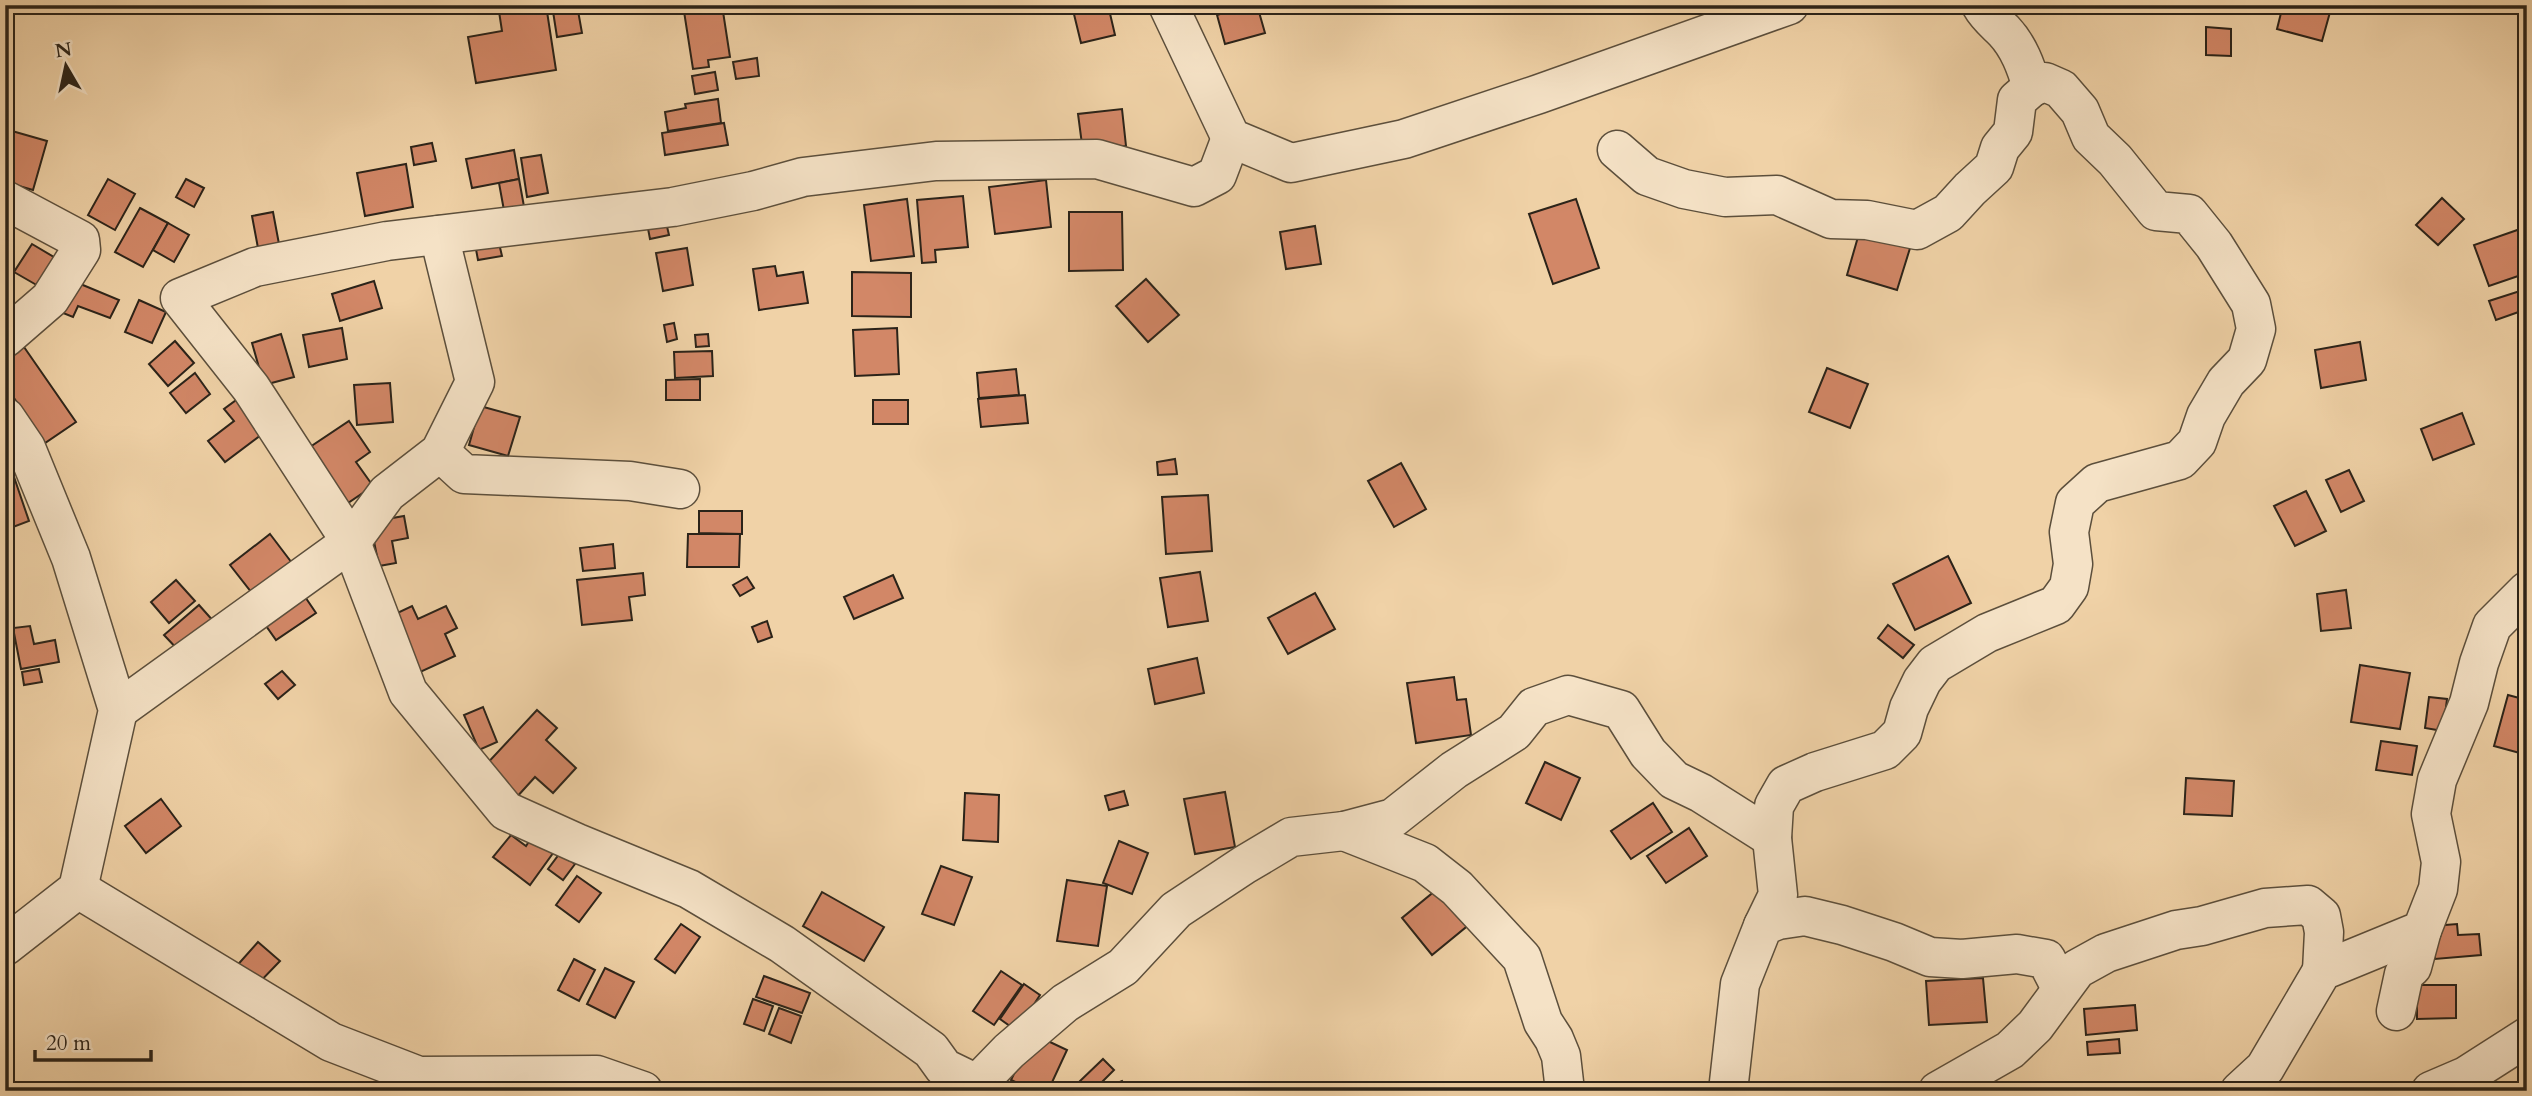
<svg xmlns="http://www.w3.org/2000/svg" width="2532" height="1096" font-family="Cardo,serif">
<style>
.building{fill:#d28767;stroke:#2b2319;stroke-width:2}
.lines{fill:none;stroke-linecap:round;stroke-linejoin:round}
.street-casing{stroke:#5c4f3c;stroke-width:41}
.street{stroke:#f5e2c6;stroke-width:38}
</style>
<rect width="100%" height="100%" fill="#f0d2a7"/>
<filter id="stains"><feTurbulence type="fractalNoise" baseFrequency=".00286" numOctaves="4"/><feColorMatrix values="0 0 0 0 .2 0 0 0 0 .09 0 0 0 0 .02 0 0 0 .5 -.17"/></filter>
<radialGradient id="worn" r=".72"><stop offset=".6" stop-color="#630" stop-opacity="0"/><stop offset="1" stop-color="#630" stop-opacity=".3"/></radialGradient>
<g class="building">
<path d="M498,5H546L556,70L476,83L468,37L502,31Z"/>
<path d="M552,5H577L582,33L557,37Z"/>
<path d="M683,5H722L730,57L708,60L709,67L693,69Z"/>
<path d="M1078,5H1108L1115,35L1081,43L1072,6Z"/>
<path d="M1249,5H1257L1265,33L1225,44L1217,15Z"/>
<path d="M2283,5H2332L2322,41L2277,29Z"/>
<path d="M2206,27L2231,29V56L2206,55Z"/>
<path d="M757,58L759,76L736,79L733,62Z"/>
<path d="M715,72L718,90L695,94L692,76Z"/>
<path d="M718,99L721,123L668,131L665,112L686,108L685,104Z"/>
<path d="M1122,109L1126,146L1083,152L1078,114Z"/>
<path d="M724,123L728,145L665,155L662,133Z"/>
<path d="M5,129L47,141L33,190L5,182Z"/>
<path d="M432,143L436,161L414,165L411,147Z"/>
<path d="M514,150L519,179L472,188L466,159Z"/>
<path d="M541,155L548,193L527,197L521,158Z"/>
<path d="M406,164L413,207L365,216L357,173Z"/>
<path d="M108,179L135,194L115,230L88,215Z"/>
<path d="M186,179L204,188L194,207L176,197Z"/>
<path d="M519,179L525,212L505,216L499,183Z"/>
<path d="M1046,180L1051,227L995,234L989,187Z"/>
<path d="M963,196L968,247L935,250L936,262L922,263L917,200Z"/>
<path d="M2442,198L2464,219L2438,245L2416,225Z"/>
<path d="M907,199L914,256L871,261L864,205Z"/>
<path d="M1576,199L1599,268L1553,284L1529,214Z"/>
<path d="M140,208L168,223L143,267L115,252Z"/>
<path d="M273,212L279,244L258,248L252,216Z"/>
<path d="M1069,212H1122L1123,270L1069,271Z"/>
<path d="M664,214L669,235L650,239L646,218Z"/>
<path d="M168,223L189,235L174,262L153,250Z"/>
<path d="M1315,226L1321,264L1286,269L1280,232Z"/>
<path d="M2526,227L2527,273L2489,286L2474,245Z"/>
<path d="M1860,230L1911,245L1897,290L1847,275Z"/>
<path d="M498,239L502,256L478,260L475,244Z"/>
<path d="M32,244L64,263L47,291L14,272Z"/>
<path d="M687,248L693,285L663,291L656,253Z"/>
<path d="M775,266L777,276L803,272L808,303L759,310L753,269Z"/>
<path d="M852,272L911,273V317L852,316Z"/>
<path d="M66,278L119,300L110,318L78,306L73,317L53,309Z"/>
<path d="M1146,279L1179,315L1148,342L1116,306Z"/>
<path d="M374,281L382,308L340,321L332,294Z"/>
<path d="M2523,290L2527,309L2496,320L2489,301Z"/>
<path d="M139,300L166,312L152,343L125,332Z"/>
<path d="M674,323L677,339L667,342L664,325Z"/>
<path d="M342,328L347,359L309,367L303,335Z"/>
<path d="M897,328L899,374L855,376L853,330Z"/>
<path d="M281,334L294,377L264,385L252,343Z"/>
<path d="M708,334L709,346L696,347L695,335Z"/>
<path d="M175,341L194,363L168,386L149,364Z"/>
<path d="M2360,342L2366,380L2321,388L2315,350Z"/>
<path d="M24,347L76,422L45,443L5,385V360Z"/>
<path d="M712,351L713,376L675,378L674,352Z"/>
<path d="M1827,368L1868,384L1850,428L1809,412Z"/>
<path d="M1016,369L1019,395L979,398L977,373Z"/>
<path d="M195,373L210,394L186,413L170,393Z"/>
<path d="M700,379V400H666V380Z"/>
<path d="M390,383L393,422L357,425L354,385Z"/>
<path d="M1025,395L1028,423L981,427L978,399Z"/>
<path d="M239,398L265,432L225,462L208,441L234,421L224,409Z"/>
<rect x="873" y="400" width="35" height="24"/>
<path d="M480,406L520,417L508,456L469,445Z"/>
<path d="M2462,413L2474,444L2433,460L2421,429Z"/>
<path d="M349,421L370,452L356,462L373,486L345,505L307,449Z"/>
<path d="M1175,459L1177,474L1158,475L1157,462Z"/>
<path d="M1401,463L1426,509L1394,527L1368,481Z"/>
<path d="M2349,470L2364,501L2341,512L2326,480Z"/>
<path d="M13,474L29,521L5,530V477Z"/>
<path d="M2306,491L2326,531L2295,546L2274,506Z"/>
<path d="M1208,495L1212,551L1166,554L1162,497Z"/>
<path d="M699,511H742V534L699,533Z"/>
<path d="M404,516L408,538L392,541L396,563L379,566L370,522Z"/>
<path d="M270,534L292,563L252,593L230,565Z"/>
<path d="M688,534H740L739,567H687Z"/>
<path d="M613,544L615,568L583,571L580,548Z"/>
<path d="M1948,556L1971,603L1915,630L1893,584Z"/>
<path d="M1200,572L1208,621L1168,627L1160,578Z"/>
<path d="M643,573L645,595L629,597L632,620L582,625L577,580Z"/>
<path d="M893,575L903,598L854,619L844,597Z"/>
<path d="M747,577L754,588L740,596L733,585Z"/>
<path d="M176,580L195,601L169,623L151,602Z"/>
<path d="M297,585L316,613L276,640L257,613Z"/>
<path d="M2346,590L2351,628L2321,631L2317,594Z"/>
<path d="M1315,593L1335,629L1288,654L1268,618Z"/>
<path d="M199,605L215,623L181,653L164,635Z"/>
<path d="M412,606L418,619L446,606L457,628L445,634L455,656L418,673L391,616Z"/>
<path d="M767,621L772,637L758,642L752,627Z"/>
<path d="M1888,625L1914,645L1903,658L1878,638Z"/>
<path d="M30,626L34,644L55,640L59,662L21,669L13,628Z"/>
<path d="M1197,658L1204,693L1155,704L1148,669Z"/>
<path d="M2360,665L2410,673L2400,729L2351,722Z"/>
<path d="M39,669L42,682L24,685L22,672Z"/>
<path d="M282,671L295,685L278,699L265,684Z"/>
<path d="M1454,677L1457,700L1466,699L1471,735L1416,743L1407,683Z"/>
<path d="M2508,695L2527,700V755L2494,746Z"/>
<path d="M2429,697L2447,699L2443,731L2425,728Z"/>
<path d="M483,707L497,742L479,750L464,715Z"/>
<path d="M537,710L557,728L546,740L576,768L553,793L535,777L515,799L482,769Z"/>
<path d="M2381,741L2417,746L2412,775L2376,770Z"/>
<path d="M1545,762L1580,778L1561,820L1526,803Z"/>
<path d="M2186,778L2234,781L2232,816L2184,814Z"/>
<path d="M1124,791L1128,805L1109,810L1105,796Z"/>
<path d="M1225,792L1235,847L1195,854L1184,799Z"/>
<path d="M965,793L999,795L998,842L963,840Z"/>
<path d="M161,799L181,826L146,853L125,826Z"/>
<path d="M1653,803L1672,832L1631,859L1611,831Z"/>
<path d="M1689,828L1707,856L1666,883L1647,856Z"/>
<path d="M534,834L556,849L530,885L493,857L511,835L526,846Z"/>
<path d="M1119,841L1148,853L1132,894L1103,883Z"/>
<path d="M560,853L575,864L563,880L548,869Z"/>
<path d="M941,866L972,877L954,925L922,914Z"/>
<path d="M577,876L601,893L579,922L556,905Z"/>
<path d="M1067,880L1107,886L1098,946L1057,941Z"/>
<path d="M1441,886L1471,923L1432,955L1402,918Z"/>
<path d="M822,892L884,927L864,961L803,926Z"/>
<path d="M681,924L700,937L675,973L655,959Z"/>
<path d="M2457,924L2458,935L2479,934L2481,955L2435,959L2433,926Z"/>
<path d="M258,942L280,961L255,987L234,969Z"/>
<path d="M574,959L595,970L579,1001L558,990Z"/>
<path d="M605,968L634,982L615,1018L587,1004Z"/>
<path d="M1001,971L1022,985L994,1025L973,1011Z"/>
<path d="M764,976L810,993L802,1013L756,997Z"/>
<path d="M1983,978L1987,1022L1929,1025L1926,981Z"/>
<path d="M1024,984L1040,995L1017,1031L1000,1019Z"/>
<path d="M2417,985H2456V1018L2417,1019Z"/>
<path d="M753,999L773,1006L764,1031L744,1024Z"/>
<path d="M2135,1005L2137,1030L2086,1035L2084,1009Z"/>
<path d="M779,1008L801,1016L791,1043L769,1034Z"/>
<path d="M1033,1034L1067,1050L1048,1091H1035L1011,1080Z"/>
<path d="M2119,1039L2120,1053L2088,1055L2087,1042Z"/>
<path d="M1103,1059L1114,1070L1093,1091H1088L1079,1082Z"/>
<path d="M1122,1081L1127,1091H1098Z"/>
<path d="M1583,1084L1622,1086V1091H1583Z"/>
</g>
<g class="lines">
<g class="street-casing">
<g id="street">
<path d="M1168,5L1231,138L1291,163L1404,139L1539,94L1789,5"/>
<path d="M1617,150L1647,176L1684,189L1725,197L1777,195L1831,219L1867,220L1917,230L1948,213L1970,189L1994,167L2000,148L2013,132L2017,100L2032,87"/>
<path d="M5,200L80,240L81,250L50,299L5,338"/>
<path d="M5,417L26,448L71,558L118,710L78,889L5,946"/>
<path d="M440,452L464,474L630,481L680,489"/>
<path d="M118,710L351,542L387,493L440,452L475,382L439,235"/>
<path d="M1344,831L1425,863L1457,888L1522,958L1543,1022L1554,1039L1561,1056L1565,1091"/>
<path d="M78,889L331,1042L419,1076L597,1075L643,1091"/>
<path d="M1763,926L1778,895L1772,838L1774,806L1786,785L1815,772L1885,750L1902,733L1909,708L1922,681L1935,664L1987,633L2056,605L2069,587L2073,564L2069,532L2075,503L2097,483L2180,460L2197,442L2206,416L2226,382L2247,360L2256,329L2251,304L2214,245L2189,214L2156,211L2115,160L2091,137L2080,111L2061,89L2045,82L2032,87C2026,67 2019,47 2004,31C1995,22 1987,16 1981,5"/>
<path d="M2396,1011L2404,974L2412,967L2422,930"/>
<path d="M977,1084L1009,1051L1065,1003L1123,967L1176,910L1244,865L1291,837L1344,831L1393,818L1454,770L1514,732L1534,707L1568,695L1621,710L1648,753L1674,780L1701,793L1772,838"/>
<path d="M976,1091L977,1084L944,1068L931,1050L782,944L689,889L577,843L506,811L408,692L351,542L251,388L180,298L255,267L387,241L673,207L753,191L803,177L936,161L1097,159L1194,187L1217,175L1231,138"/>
<path d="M1728,1091L1740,984L1763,926L1778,920L1805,916L1842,925L1894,942L1930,957L1962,959L2017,954L2046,959L2061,988"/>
<path d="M1938,1091L2010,1050L2035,1026L2077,969L2106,953L2176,930L2202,926L2265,908L2308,905L2321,916L2324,932L2322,971"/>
<path d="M2240,1091L2265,1068L2322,971L2422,930L2438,889L2441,862L2431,814L2437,780L2469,703L2479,663L2492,626L2527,591"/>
<path d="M2431,1091L2466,1076L2527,1037"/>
</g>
</g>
<use href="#street" class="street"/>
</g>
<rect width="2532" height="1096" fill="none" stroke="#f0d2a7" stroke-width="28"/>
<rect x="7" y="7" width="2518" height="1082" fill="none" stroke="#2b2319" stroke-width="3.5"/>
<rect x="14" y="14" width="2504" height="1068" fill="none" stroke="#2b2319" stroke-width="2"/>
<g transform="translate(66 66) rotate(351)" stroke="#f5e2c6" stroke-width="5" paint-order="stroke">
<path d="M0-5L12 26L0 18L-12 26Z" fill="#2b2319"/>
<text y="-10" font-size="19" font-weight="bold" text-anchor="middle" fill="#2b2319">N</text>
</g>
<path d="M35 1050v10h116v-10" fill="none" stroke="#2b2319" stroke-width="3.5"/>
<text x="46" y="1050" font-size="21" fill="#2b2319" stroke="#f5e2c6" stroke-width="5" paint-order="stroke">20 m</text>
<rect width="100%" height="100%" filter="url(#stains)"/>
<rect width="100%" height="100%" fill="url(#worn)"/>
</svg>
